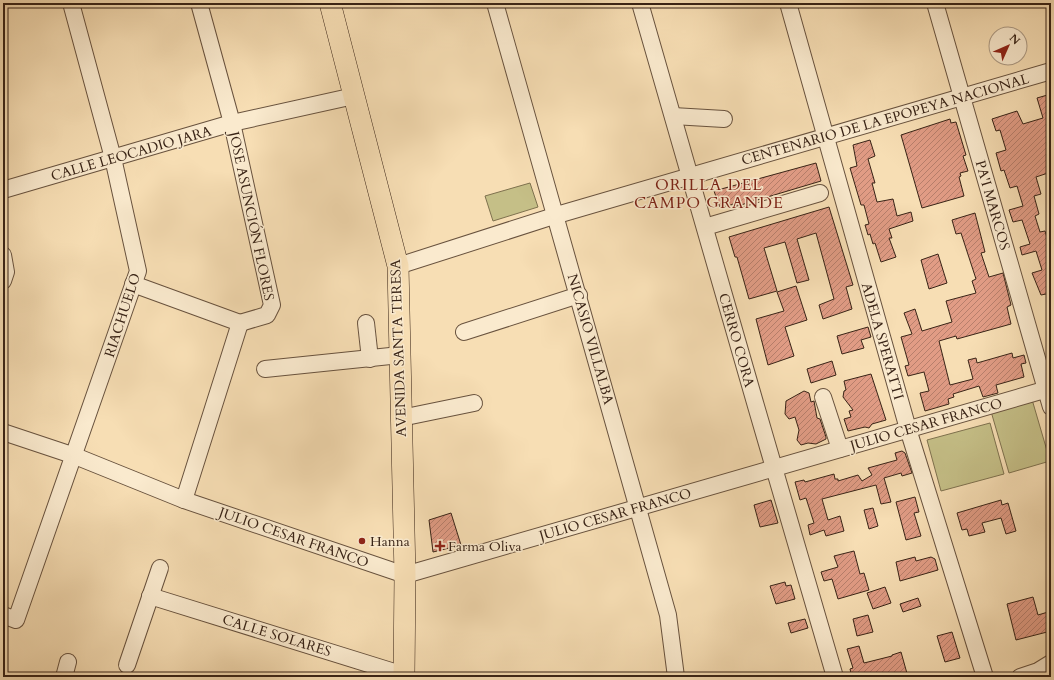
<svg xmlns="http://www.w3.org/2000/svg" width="1054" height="680" font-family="Cardo,serif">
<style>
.grass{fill:#c5bf87;stroke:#7e714e}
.building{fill:url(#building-hatch);stroke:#382316}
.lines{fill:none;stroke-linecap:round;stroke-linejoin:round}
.minor-casing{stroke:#68523e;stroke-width:18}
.major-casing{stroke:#382316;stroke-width:22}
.minor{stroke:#faeace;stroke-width:16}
.major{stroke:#f7deb4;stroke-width:21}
.poi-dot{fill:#8f2418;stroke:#faeace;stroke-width:1.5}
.labels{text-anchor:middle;stroke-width:3;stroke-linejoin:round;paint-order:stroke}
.street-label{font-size:14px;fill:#382316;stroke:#faeace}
.poi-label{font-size:14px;fill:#382316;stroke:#faeace;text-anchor:start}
.quarter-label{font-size:16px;letter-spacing:1px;fill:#7a1f14;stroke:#faeace}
</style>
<defs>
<pattern id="building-hatch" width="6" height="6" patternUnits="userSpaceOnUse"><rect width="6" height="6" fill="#e19c85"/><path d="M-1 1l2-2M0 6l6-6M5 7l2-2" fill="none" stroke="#b77f6c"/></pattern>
</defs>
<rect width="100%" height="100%" fill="#f7deb4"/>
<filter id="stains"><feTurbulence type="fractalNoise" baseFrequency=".005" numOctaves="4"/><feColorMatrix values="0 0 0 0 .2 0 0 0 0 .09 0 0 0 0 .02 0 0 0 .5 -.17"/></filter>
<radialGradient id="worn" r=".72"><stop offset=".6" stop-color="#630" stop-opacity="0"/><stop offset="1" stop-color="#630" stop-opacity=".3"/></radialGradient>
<g class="grass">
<path d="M530,183L538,207L493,221L485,196Z"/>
<path d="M1031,396L1050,461L1009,473L990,408Z"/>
<path d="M990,423L1004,474L941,491L927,440Z"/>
</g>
<g class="building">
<path d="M1051,94V172L1036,177L1041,194L1034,196L1039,214L1035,216L1040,232L1045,231L1048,241L1051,240V293L1041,295L1032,273L1042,270L1036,251L1022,255L1020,247L1030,244L1022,220L1013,222L1009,210L1023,206L1017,186L1010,188L1004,170L1001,171L996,153L1006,150L1000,130L996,131L992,119L1017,111L1023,124L1043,118L1037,98Z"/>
<path d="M950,119L951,123L956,122L966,155L963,156L968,171L960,173L961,176L959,177L964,196L922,208L901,135Z"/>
<path d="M870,140L875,156L868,159L875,183H872L877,202L893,199L897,216L911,212L913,221L889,229L892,238H889L896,257L881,262L875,243L873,244L870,234L868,235L865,225L869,224L864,205H861L850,168L857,166L853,145Z"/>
<path d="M816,163L821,181L734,207V204L720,208L714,191Z"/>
<path d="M829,207L853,285L846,287L852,309L823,319L819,305L834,299L816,233L797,239L809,280L797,283L785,242L764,248L777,291L749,299L737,257H735L729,237Z"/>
<path d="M975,213L985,252L981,253L989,277L1003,273L1011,305L1007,307L1011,324L957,339L956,336L939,341L950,385L973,379L968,360L976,358L977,363L1012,353L1013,358L1024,355L1026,363L1021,364L1024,377L996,385L998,393L983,397L979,386L953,394L954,397L948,399L949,404L925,411L920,393L929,391L924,372L908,376L905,366L909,365L901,337L912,334L904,313L915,309L922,331L952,322L946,301L976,293L972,281L976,279L961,233L956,234L952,220Z"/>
<path d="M938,254L947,283L929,289L921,260Z"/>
<path d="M796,286L807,320L785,327L794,356L768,365L756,319L784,311L777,292Z"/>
<path d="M868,327L871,337L861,340L864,348L842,354L837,336Z"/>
<path d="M832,361L836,375L811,383L807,369Z"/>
<path d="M871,374L886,420L872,424L869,428L865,427L848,431L844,419L851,417L849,411L853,410L843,397L844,391L846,390L844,381Z"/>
<path d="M804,391L809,393L811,402L814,401L817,418L820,419L826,437V439L816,444L808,443L801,445L797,440L799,430L795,417L789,419L785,414L786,401Z"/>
<path d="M902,451L905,453L912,473L902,476L901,473L884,478L891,502L881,504L876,485L822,499L828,520L840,516L844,531L826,536L824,530L810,535L808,525L814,523L806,498L800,500L795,482L804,480L805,482L834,474L835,479H838V481L858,475L862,481L872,475L868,468L897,460L895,453Z"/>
<path d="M915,497L919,512L914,513L921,536L906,540L896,502Z"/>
<path d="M771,500L778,523L760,527L754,505Z"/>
<path d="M1001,500L1002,505L1008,503L1016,531L1006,534L1001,518L982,523L985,532L969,536L967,529L962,530L957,513Z"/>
<path d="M873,508L878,526L869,529L864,510Z"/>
<path d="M451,513L461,545L433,552L429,520Z"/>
<path d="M854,551L860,574L864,573L869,590L838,599L832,579L824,581L821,572L838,567L834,556Z"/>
<path d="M915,557L916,561L931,557L935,559L938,570L900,581L896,562Z"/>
<path d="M785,582L786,586L791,585L795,599L776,604L770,586Z"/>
<path d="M885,587L891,603L873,609L867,593Z"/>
<path d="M1033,597L1038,615L1048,612L1051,631L1016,640L1007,604Z"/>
<path d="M918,598L921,606L903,612L900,604Z"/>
<path d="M868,615L873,632L857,636L853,619Z"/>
<path d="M805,619L808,628L791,633L788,623Z"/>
<path d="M952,632L960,658L945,662L937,636Z"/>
<path d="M859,646L864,663L892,656V655L901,652L908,677H852L850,669L853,668L847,649Z"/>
</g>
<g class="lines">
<g class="minor-casing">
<g id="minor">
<path d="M199,3L232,123L272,305L267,315L240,323"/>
<path d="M495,3L668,615L676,677"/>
<path d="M640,3C706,227 768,453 835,677"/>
<path d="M788,3L908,429L985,677"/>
<path d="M935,3L1051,407"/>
<path d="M673,116L724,119"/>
<path d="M3,190L232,123L354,96"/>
<path d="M705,227L820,193"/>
<path d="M3,255L6,272L3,281"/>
<path d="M398,266L557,215L1051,71"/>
<path d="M133,284L240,323"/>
<path d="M366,323L370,359"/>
<path d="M464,332L579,295"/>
<path d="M265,369L400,355"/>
<path d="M823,397L840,449"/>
<path d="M401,418L474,403"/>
<path d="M3,432L75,456L184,500L405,575L1051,388"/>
<path d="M184,500L240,323"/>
<path d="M150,596L404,675"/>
<path d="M3,615L16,620L138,271L113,158L71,3"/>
<path d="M127,665L160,568"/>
<path d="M64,677L68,662"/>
<path d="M1020,677L1038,671L1051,663"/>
</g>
</g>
<g class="major-casing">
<path id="major" d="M330,3L398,266L405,575L404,677"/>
</g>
<use href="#minor" class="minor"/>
<use href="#major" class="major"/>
</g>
<g class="poi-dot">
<circle cx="362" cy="541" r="4"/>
<path d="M438 540h4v4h4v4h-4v4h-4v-4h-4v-4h4z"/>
</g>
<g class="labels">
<g class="street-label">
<text transform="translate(885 119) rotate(-16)" y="5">CENTENARIO DE LA EPOPEYA NACIONAL</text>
<text transform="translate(131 153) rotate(-16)" y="5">CALLE LEOCADIO JARA</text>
<text transform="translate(993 205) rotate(74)" y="5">PA'I MARCOS</text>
<text transform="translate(252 216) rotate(78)" y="5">JOSE ASUNCIÓN FLORES</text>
<text transform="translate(122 315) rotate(-72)" y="5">RIACHUELO</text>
<text transform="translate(591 339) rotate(74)" y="5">NICASIO VILLALBA</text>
<text transform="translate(737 340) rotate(74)" y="5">CERRO CORA</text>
<text transform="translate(883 341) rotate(74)" y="5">ADELA SPERATTI</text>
<text transform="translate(398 348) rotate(-92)" y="5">AVENIDA SANTA TERESA</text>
<text transform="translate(926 424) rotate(-16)" y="5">JULIO CESAR FRANCO</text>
<text transform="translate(615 514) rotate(-16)" y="5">JULIO CESAR FRANCO</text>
<text transform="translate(294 537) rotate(19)" y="5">JULIO CESAR FRANCO</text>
<text transform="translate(277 635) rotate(17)" y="5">CALLE SOLARES</text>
</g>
<g class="poi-label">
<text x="370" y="546">Hanna</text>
<text x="448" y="551">Farma Oliva</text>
</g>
<g class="quarter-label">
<text x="709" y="190">ORILLA DEL<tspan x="709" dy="18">CAMPO GRANDE</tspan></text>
</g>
</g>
<rect width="1054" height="680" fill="none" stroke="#f7deb4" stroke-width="16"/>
<rect x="4" y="4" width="1046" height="672" fill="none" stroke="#382316" stroke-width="2"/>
<rect x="8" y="8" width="1038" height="664" fill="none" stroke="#382316"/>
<g transform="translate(1008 46) rotate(45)"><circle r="19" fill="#faeace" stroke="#ac9a84"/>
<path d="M0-3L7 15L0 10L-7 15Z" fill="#8f2418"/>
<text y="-6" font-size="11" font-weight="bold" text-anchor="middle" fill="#382316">N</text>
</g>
<rect width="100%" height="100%" filter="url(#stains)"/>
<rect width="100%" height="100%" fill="url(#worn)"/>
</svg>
